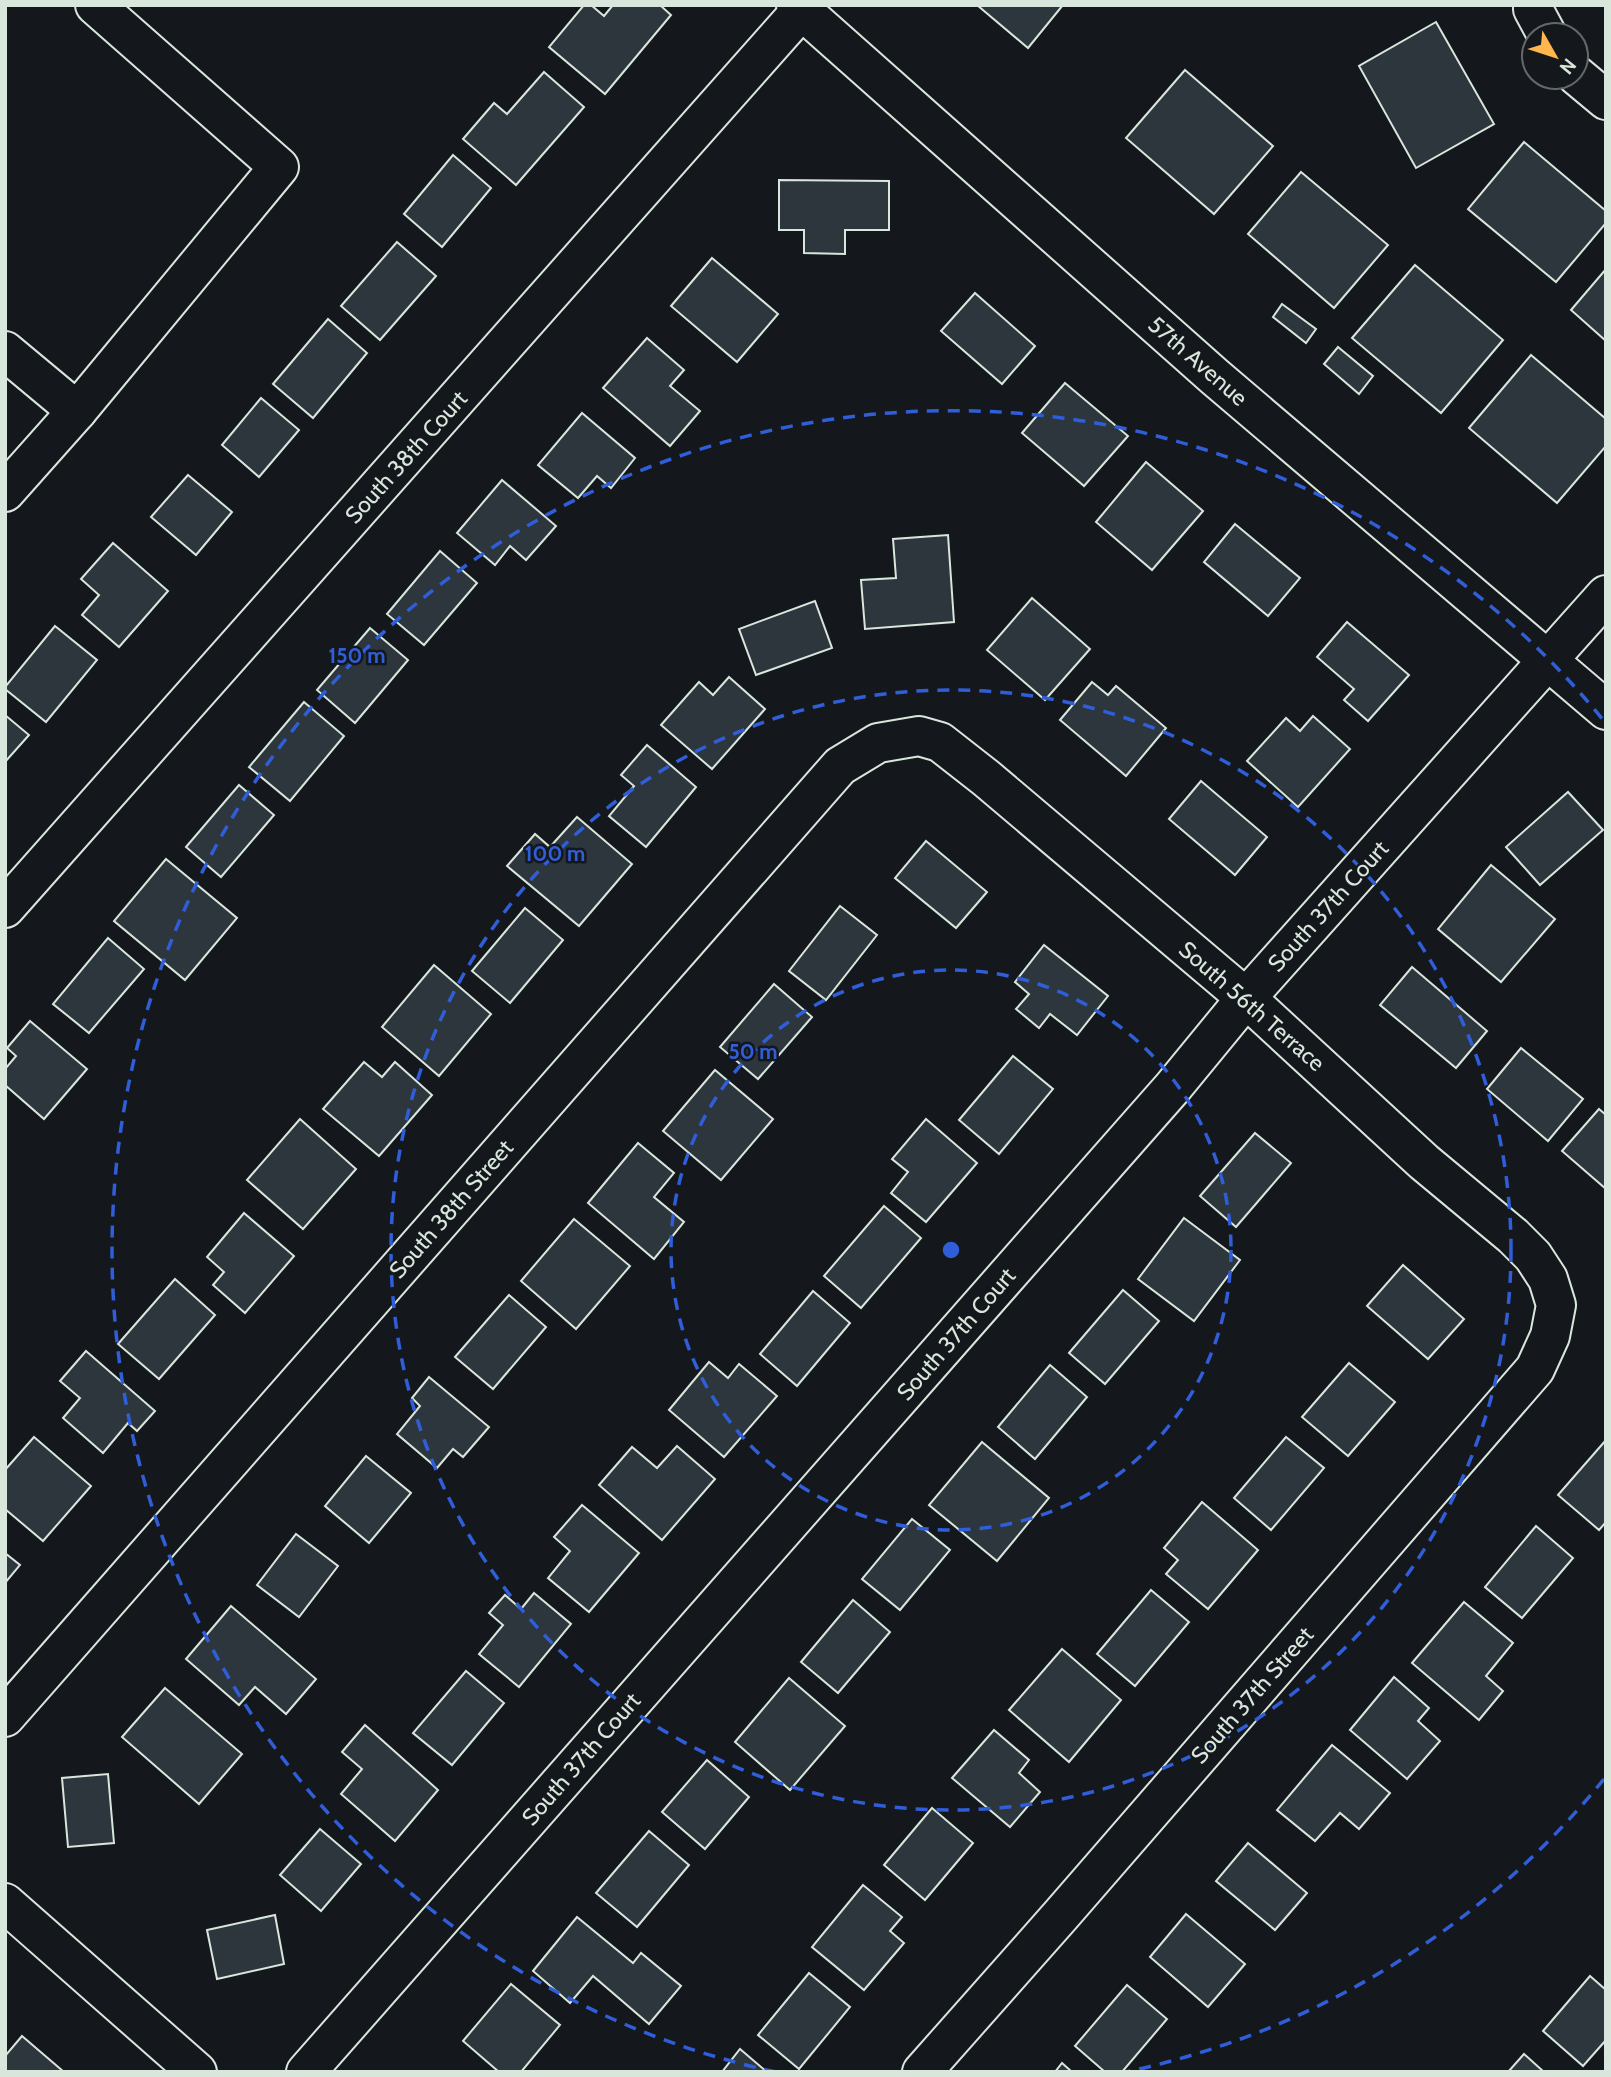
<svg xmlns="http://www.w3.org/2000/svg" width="1611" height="2077" font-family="Cabin,sans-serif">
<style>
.building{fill:#2c363c;stroke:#d8e6dc;stroke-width:2}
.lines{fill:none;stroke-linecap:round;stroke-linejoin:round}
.minor-casing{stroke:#d8e6dc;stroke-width:42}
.minor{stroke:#14181c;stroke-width:38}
.ring{fill:none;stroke:#305dd8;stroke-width:3.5;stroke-dasharray:12 9}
.labels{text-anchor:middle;stroke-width:5;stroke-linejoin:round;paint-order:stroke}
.street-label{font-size:23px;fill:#d8e6dc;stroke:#14181c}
.centre{fill:#305dd8;stroke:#14181c;stroke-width:3.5}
.ring-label{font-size:21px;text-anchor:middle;font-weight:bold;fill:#305dd8;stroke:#14181c;stroke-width:5;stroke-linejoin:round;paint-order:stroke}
</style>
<rect width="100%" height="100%" fill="#14181c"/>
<g class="building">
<path d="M584,5H591L604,16L613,5H660L671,15L605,94L549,47Z"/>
<path d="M977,5H1063L1028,48Z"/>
<path d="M1436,22L1494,124L1416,168L1359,66Z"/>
<path d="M1185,70L1273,146L1214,214L1126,138Z"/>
<path d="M544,72L584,107L516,185L463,139L494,103L507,114Z"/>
<path d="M1524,142L1606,211V223L1556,282L1468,209Z"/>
<path d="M453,155L491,188L442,247L404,214Z"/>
<path d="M1301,172L1388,245L1334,308L1248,234Z"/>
<path d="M779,180L889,181V230H845V254L804,253V230H779Z"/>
<path d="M397,242L436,276L380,340L341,306Z"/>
<path d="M712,258L778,314L737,362L671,306Z"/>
<path d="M1415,265L1503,340L1441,413L1352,338Z"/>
<path d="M1606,269V341L1571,310Z"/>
<path d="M975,293L1035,346L1002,384L941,331Z"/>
<path d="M1282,304L1316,329L1306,343L1273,317Z"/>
<path d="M328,319L367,353L313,418L273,384Z"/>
<path d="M647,338L684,370L670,386L700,411L670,446L603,388Z"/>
<path d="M1338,347L1373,376L1359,394L1324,364Z"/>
<path d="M1531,355L1606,419V446L1557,503L1469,428Z"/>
<path d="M1065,383L1128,436L1084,486L1022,433Z"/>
<path d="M261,398L299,430L259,477L222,445Z"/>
<path d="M582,413L635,458L611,488L597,476L578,498L538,465Z"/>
<path d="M1146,462L1203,511L1152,570L1096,522Z"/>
<path d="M188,475L232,512L196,555L151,517Z"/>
<path d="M502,480L556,526L526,560L510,546L495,565L457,533Z"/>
<path d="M1235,524L1300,578L1268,616L1204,562Z"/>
<path d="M948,535L954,622L865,629L861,580L896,578L893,539Z"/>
<path d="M113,543L168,591L119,647L82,615L99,595L81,579Z"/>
<path d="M440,551L477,583L424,645L387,614Z"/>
<path d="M1032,598L1090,649L1045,700L987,650Z"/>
<path d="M815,601L832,648L756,675L739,629Z"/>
<path d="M1347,622L1409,675L1368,721L1344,700L1354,689L1317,657Z"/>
<path d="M55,626L97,660L46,722L5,689V687Z"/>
<path d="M370,628L408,660L355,723L317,690Z"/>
<path d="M729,677L765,709L712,769L661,725L699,682L713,695Z"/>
<path d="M1092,682L1108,695L1116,686L1166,728L1126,776L1060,720Z"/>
<path d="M304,702L344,736L290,801L249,767Z"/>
<path d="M5,715L29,735L5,762Z"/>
<path d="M1313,716L1350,749L1298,807L1247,761L1286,718L1300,731Z"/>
<path d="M647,745L696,787L646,847L609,816L634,786L621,775Z"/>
<path d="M1201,781L1267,837L1235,875L1169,819Z"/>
<path d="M239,785L274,815L221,877L186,847Z"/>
<path d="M1568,792L1603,830L1540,885L1506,847Z"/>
<path d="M577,817L632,864L579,926L507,866L535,834L550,847Z"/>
<path d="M926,841L987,892L956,928L895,878Z"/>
<path d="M166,859L237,918L185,980L114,921Z"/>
<path d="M1491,865L1555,919L1501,982L1438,929Z"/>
<path d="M840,906L877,935L826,1000L789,971Z"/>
<path d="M525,908L563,940L510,1003L472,971Z"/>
<path d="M108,938L144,969L89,1033L53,1004Z"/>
<path d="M1044,945L1108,996L1077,1035L1050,1014L1039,1028L1016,1009L1029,994L1015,982Z"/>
<path d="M434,965L491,1014L439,1076L382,1027Z"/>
<path d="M1412,967L1487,1031L1456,1068L1380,1005Z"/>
<path d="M774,984L812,1017L758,1079L720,1047Z"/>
<path d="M30,1021L87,1069L44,1119L5,1085V1069L16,1056L7,1048Z"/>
<path d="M1521,1048L1583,1099L1548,1141L1487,1089Z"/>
<path d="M1013,1056L1053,1089L999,1154L959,1120Z"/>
<path d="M364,1062L382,1077L395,1062L432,1095L379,1156L323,1109Z"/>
<path d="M715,1070L773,1119L721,1180L663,1131Z"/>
<path d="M1599,1109L1606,1115V1189L1562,1151Z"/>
<path d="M300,1119L356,1169L303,1229L247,1180Z"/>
<path d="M926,1119L977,1163L926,1222L891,1193L908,1172L892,1159Z"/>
<path d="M1255,1133L1291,1163L1236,1227L1200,1196Z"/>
<path d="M638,1143L674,1173L654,1197L684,1222L654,1259L588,1203Z"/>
<path d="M884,1206L921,1238L861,1308L824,1276Z"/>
<path d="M244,1213L294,1256L245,1313L213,1285L224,1272L207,1257Z"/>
<path d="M1184,1218L1240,1260L1194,1321L1138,1279Z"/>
<path d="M574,1219L630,1266L576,1329L521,1281Z"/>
<path d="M1403,1265L1464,1319L1428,1359L1367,1306Z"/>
<path d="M175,1279L215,1315L159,1379L118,1344Z"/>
<path d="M1123,1290L1159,1321L1105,1384L1069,1353Z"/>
<path d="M813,1291L850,1323L797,1386L760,1354Z"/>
<path d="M509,1295L546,1327L493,1389L455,1357Z"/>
<path d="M86,1351L155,1411L137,1431L128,1423L103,1453L63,1418L80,1398L60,1381Z"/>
<path d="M709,1362L728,1378L739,1364L777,1396L724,1457L669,1410Z"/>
<path d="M1349,1363L1395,1402L1348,1456L1302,1417Z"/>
<path d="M1050,1365L1087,1397L1035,1459L998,1427Z"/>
<path d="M429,1377L489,1427L463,1457L453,1449L437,1468L397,1434L420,1406L412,1398Z"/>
<path d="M34,1437L91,1486L43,1541L5,1509V1470Z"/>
<path d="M1286,1437L1324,1468L1271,1530L1234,1498Z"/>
<path d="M1606,1440V1522L1599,1530L1558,1495Z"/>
<path d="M982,1442L1049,1498L997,1561L929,1505Z"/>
<path d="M677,1446L715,1479L662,1540L599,1485L632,1447L657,1468Z"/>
<path d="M366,1456L411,1493L369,1543L325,1506Z"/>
<path d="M1202,1502L1258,1550L1208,1609L1166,1574L1178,1560L1164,1548Z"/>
<path d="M582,1505L639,1553L589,1612L548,1578L570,1551L554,1537Z"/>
<path d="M912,1519L950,1550L900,1610L862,1579Z"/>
<path d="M1536,1526L1573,1558L1522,1618L1485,1587Z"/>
<path d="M296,1534L338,1566L299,1617L257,1585Z"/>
<path d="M5,1553L20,1565L5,1583Z"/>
<path d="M1151,1590L1189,1622L1135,1686L1097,1654Z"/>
<path d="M534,1593L571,1624L519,1687L479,1654L503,1625L489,1613L505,1595L521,1609Z"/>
<path d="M853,1600L890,1632L838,1693L801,1662Z"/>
<path d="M1464,1602L1513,1643L1486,1676L1503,1691L1479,1720L1412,1663Z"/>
<path d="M231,1606L316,1679L286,1714L255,1687L239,1705L186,1659Z"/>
<path d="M1062,1649L1121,1700L1069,1762L1009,1710Z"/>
<path d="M466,1671L504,1703L452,1765L413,1733Z"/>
<path d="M1394,1677L1429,1708L1418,1721L1440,1741L1407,1779L1350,1730Z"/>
<path d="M789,1678L845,1726L790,1790L735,1742Z"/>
<path d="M165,1688L242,1754L199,1804L122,1737Z"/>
<path d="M365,1725L438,1790L395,1841L341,1794L362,1769L342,1752Z"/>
<path d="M994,1730L1029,1760L1019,1773L1040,1792L1010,1827L952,1778Z"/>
<path d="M1332,1745L1390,1793L1359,1829L1340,1813L1315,1841L1277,1810Z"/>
<path d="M707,1760L749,1797L705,1849L662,1812Z"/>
<path d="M108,1774L114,1843L68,1847L62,1778Z"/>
<path d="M932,1808L973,1843L925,1900L884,1865Z"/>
<path d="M320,1829L361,1864L321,1911L280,1875Z"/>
<path d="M649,1831L689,1865L637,1927L596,1893Z"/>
<path d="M1248,1843L1307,1893L1275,1930L1216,1881Z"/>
<path d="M863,1885L902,1917L890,1931L904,1943L864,1990L812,1947Z"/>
<path d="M1186,1914L1245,1964L1208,2007L1150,1957Z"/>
<path d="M275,1915L284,1964L217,1979L207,1930Z"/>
<path d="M577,1917L633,1963L641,1953L681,1986L649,2024L593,1976L570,2003L533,1971Z"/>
<path d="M809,1973L850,2007L799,2069L758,2035Z"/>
<path d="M1590,1976L1606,1990V2040L1583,2066L1543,2031Z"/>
<path d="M511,1984L560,2025L521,2072H499L463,2041Z"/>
<path d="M1127,1985L1167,2019L1122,2072H1105L1075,2046Z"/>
<path d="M22,2036L64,2072H5V2056Z"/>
<path d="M740,2049L767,2072H722Z"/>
<path d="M1524,2054L1544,2072H1508Z"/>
<path d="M1062,2063L1072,2072H1055Z"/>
</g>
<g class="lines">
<g class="minor-casing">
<g id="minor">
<path d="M796,5L1215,377L1606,710"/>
<path d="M1534,5L1533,9L1547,35"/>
<path d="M1576,75L1606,100"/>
<path d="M5,351L77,411L279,167L95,5"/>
<path d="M5,492L77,411"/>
<path d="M5,908L806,5"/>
<path d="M5,1717L840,766L878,743L919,736L940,742L986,778L1246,998L1424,1162L1513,1236L1533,1256L1548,1279L1556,1305L1550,1336L1535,1369L1061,1915L922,2072"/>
<path d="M5,1903L197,2072"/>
<path d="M306,2072L1173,1087L1246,998L1606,595"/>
</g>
</g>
<use href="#minor" class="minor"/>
</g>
<g class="ring">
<circle cx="951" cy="1250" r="280"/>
<circle cx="951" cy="1250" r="560"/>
<path d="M1604 1779A840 840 0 0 1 1126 2072M776 2072A840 840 0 1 1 1604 721"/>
</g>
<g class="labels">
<g class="street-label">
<text transform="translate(1198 361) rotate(41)" y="8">57th Avenue</text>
<text transform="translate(406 457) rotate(-48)" y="8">South 38th Court</text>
<text transform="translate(1328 906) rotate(-48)" y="8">South 37th Court</text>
<text transform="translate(1252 1006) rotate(41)" y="8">South 56th Terrace</text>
<text transform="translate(451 1209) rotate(-49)" y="8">South 38th Street</text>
<text transform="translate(956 1334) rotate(-49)" y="8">South 37th Court</text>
<text transform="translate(1252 1695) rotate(-49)" y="8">South 37th Street</text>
<text transform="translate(581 1759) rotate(-49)" y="8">South 37th Court</text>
</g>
</g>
<circle cx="951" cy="1250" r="10" class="centre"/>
<g class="ring-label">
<text x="357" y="663">150 m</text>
<text x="555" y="861">100 m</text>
<text x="753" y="1059">50 m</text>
</g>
<rect width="1611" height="2077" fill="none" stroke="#d8e6dc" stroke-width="14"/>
<g transform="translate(1555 56) rotate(129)"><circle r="33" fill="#14181c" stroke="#626a69" stroke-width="2"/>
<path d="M0-5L12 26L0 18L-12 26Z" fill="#ffb74d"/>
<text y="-10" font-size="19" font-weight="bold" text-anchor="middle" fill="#d8e6dc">N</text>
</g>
</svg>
